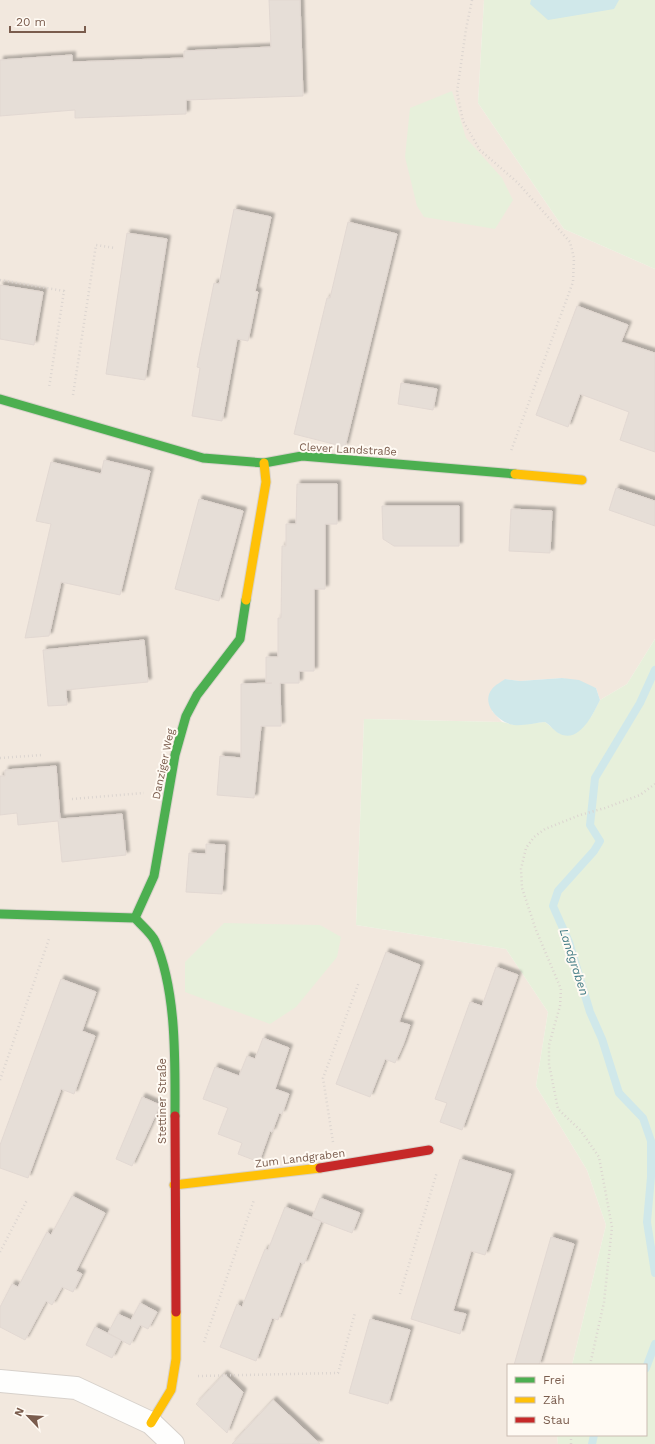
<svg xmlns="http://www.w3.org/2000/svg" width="655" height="1444" font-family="'Work Sans',sans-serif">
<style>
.residential{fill:#f2e8de}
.green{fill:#e7f0db}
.water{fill:#d0e8ea}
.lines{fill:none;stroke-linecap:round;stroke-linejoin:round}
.stream{stroke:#d0e8ea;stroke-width:8}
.building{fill:#e6ded7;stroke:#e2d8d2;filter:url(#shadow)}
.street-casing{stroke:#d7d1cb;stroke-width:24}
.fast-casing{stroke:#d9d2cb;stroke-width:11}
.slow-casing{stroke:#d9d2cb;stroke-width:11}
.jam-casing{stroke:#d9d2cb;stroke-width:11}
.path{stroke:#dcd5d0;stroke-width:2.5;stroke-dasharray:1 3;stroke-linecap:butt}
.street{stroke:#fefefd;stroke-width:22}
.fast{stroke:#4caf50;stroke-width:9}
.slow{stroke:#ffc107;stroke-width:9}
.jam{stroke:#c62828;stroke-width:9}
.labels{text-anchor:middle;stroke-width:4;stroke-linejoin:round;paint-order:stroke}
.street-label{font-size:11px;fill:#7a5c4d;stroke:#fffaf3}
.water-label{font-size:12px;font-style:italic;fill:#437c86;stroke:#fffaf3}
</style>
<defs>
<filter id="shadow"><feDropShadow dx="3.5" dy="-3.5" stdDeviation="1" flood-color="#0004"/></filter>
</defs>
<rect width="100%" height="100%" fill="#f9f5f0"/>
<path class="residential" d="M0,0H484L478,103L564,229L655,269V639L627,684L600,700L596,688L562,678L520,681L505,679L492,711L502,722L364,719L356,925L506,949L548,1012L536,1086L587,1170L606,1225L572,1365H508V1435H557L558,1444H0Z"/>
<g class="green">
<path d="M484,0H655V269L564,229L478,103Z"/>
<path d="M452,91L466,138L502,178L513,200L495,229L424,217L417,206L405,157L410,108Z"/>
<path d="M655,639V1444H558L557,1435H646V1365H572L606,1225L587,1170L536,1086L548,1012L506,949L356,925L364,719L502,722L515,725L545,722L560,734L591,717L600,700L627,684Z"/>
<path d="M224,923L320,925L341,937L337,957L296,1007L270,1024L185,992V962Z"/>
</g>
<g class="water">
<path d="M531,0H619L614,9L548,20L530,4Z"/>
<path d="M562,678L579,680L596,688L600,700C593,714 580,743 560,734C555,732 550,725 545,722C535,723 523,726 514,725C499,723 480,704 492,689C495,685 501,682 505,679L520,681Z"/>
</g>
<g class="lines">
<g class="stream">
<path d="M655,670L640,703L595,778L590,825L600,841L594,851L558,891L553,906L569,942L590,1012L602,1039L619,1093L643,1118L651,1141V1177L647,1222L655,1273"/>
<path d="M646,1368L655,1344"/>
<path d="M592,1444L594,1435"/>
</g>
</g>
<g class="building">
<path d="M269,0H300L303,96L186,100V114L75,118V110L0,116V60L72,55V62L184,58V51L271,47Z"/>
<path d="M234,209L271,217L255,291L258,292L248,341L237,339L222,421L192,416L200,368L197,367L214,283L219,284Z"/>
<path d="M348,222L397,234L345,447L294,434L327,298H330Z"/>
<path d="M127,233L167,239L145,380L106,374Z"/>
<path d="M0,285L43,292L34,345L0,339Z"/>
<path d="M577,306L628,325L621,342L655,353V452L620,440L629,412L580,394L568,427L536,415Z"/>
<path d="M401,383L437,389L433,410L398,404Z"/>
<path d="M104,460L150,471L120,595L61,582L49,636L25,638L51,524L36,521L51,462L101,474Z"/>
<path d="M297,484H337V524H325V589H314V671H299V683H280L281,726H261L254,798L217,795L220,756L241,758V684L272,683H266V657H278V618H281L282,546H286V524H296Z"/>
<path d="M616,488L655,501V526L609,510Z"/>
<path d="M199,499L243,511L219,601L175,589Z"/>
<path d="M382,506H459V546H394L383,539Z"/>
<path d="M511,509L552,511L550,553L509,551Z"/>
<path d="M144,640L148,682L66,690L67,705L48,706L43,650Z"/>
<path d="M56,766L60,819L122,814L126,855L62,862L58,821L18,825L17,813L0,815V776H5V770Z"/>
<path d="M206,844L225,845L222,894L186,892L189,853L206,854Z"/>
<path d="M386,952L420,965L399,1022L410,1025L403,1045L395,1063L385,1059L370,1097L336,1084Z"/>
<path d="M496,967L518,975L462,1130L440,1122L447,1103L435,1099L470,1002L482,1006Z"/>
<path d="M61,979L96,992L82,1031L95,1036L74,1094L61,1089L28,1178L0,1168V1145Z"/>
<path d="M263,1038L289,1048L275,1089L289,1094L282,1114L279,1113L272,1132L270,1131L259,1162L238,1154L242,1143L218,1134L228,1108L203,1099L215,1067L239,1076L247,1056L255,1059Z"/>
<path d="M142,1097L160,1105L132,1166L116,1159Z"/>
<path d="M460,1159L511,1174L485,1255L471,1251L453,1311L466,1314L460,1334L411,1319Z"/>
<path d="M72,1196L105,1213L76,1271L82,1274L73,1292L62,1287L52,1305L46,1301L25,1340L0,1327V1307L12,1284L18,1287L47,1232L51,1235Z"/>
<path d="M320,1198L360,1213L352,1233L312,1218Z"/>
<path d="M285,1207L321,1221L304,1264L300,1262L278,1320L272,1318L256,1361L220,1347L237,1304L242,1307L265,1249L268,1250Z"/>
<path d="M551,1237L574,1244L558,1300L539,1365H514Z"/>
<path d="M140,1303L157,1312L148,1329L140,1325L130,1345L108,1333L118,1314L131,1320Z"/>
<path d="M370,1319L410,1330L388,1404L349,1393Z"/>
<path d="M95,1327L121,1340L112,1358L86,1345Z"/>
<path d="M224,1374L243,1392L227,1433L196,1404Z"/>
<path d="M273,1400L320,1444H232Z"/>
</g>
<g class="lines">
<g class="street-casing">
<path id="street" d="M0,1381L76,1388L151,1423L173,1444"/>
</g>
<g class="fast-casing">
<g id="fast">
<path d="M0,399L203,458L264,463L302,456L515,474"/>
<path d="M0,914L135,918C141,925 151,933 155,941C177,991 175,1063 175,1116"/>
<path d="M135,918L154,876L175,755L186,716L197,695L240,639L246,600"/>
</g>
</g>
<g class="slow-casing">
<g id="slow">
<path d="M515,474L582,480"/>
<path d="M246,600L266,482L264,463"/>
<path d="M174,1185L320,1168"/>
<path d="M151,1423L171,1390L176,1359V1312"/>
</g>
</g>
<g class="jam-casing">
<g id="jam">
<path d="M175,1116L176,1312"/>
<path d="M320,1168L429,1150"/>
</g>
</g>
<g class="path">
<path d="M472,0L466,29L457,92L463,121L480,150L517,182L570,242L574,258L573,282L511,451"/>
<path d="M0,280L64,291L49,388"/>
<path d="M73,395L96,245L115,248"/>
<path d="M0,758L42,755"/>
<path d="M72,799L144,793"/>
<path d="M0,1080L49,939"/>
<path d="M333,1142L323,1078L359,982"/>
<path d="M0,1252L27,1200"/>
<path d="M400,1294L437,1172"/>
<path d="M204,1342L254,1200"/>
<path d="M590,1365L604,1302L612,1227L599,1157L581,1131L558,1109L549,1064V1045L560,1006L561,989L536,930L522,888L521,869L526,848L534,837L545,829L580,815L605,808L640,795L655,784"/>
<path d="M198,1376L338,1373L355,1313"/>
<path d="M571,1444V1435"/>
</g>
<use href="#street" class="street"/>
<use href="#fast" class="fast"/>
<use href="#slow" class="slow"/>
<use href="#jam" class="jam"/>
</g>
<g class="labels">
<g class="street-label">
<text transform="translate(348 449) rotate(3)" y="4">Clever Landstraße</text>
<text transform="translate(163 764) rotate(-78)" y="4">Danziger Weg</text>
<text transform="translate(162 1101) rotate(-90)" y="4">Stettiner Straße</text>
<text transform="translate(300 1158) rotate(-7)" y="4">Zum Landgraben</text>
</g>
<g class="water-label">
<text transform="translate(574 962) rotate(72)" y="4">Landgraben</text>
</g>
</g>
<rect x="507" y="1364" width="140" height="72" fill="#fffaf3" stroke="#cabbb1"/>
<rect x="515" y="1377" width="20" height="6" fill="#4caf50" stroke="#cabbb1"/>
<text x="543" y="1384" font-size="12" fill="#7a5c4d">Frei</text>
<rect x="515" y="1397" width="20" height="6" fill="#ffc107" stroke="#cabbb1"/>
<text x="543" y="1404" font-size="12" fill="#7a5c4d">Zäh</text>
<rect x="515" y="1417" width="20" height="6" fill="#c62828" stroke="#cabbb1"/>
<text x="543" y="1424" font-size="12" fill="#7a5c4d">Stau</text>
<g transform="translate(28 1416) rotate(295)" stroke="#fffaf3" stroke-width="3" paint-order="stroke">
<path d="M0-3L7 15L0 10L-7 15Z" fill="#7a5c4d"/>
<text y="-6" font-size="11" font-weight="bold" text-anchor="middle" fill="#7a5c4d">N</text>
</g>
<path d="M10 26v6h75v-6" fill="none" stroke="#7a5c4d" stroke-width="2"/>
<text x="16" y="26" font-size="12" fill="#7a5c4d" stroke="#fffaf3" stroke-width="3" paint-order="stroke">20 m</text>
</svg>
